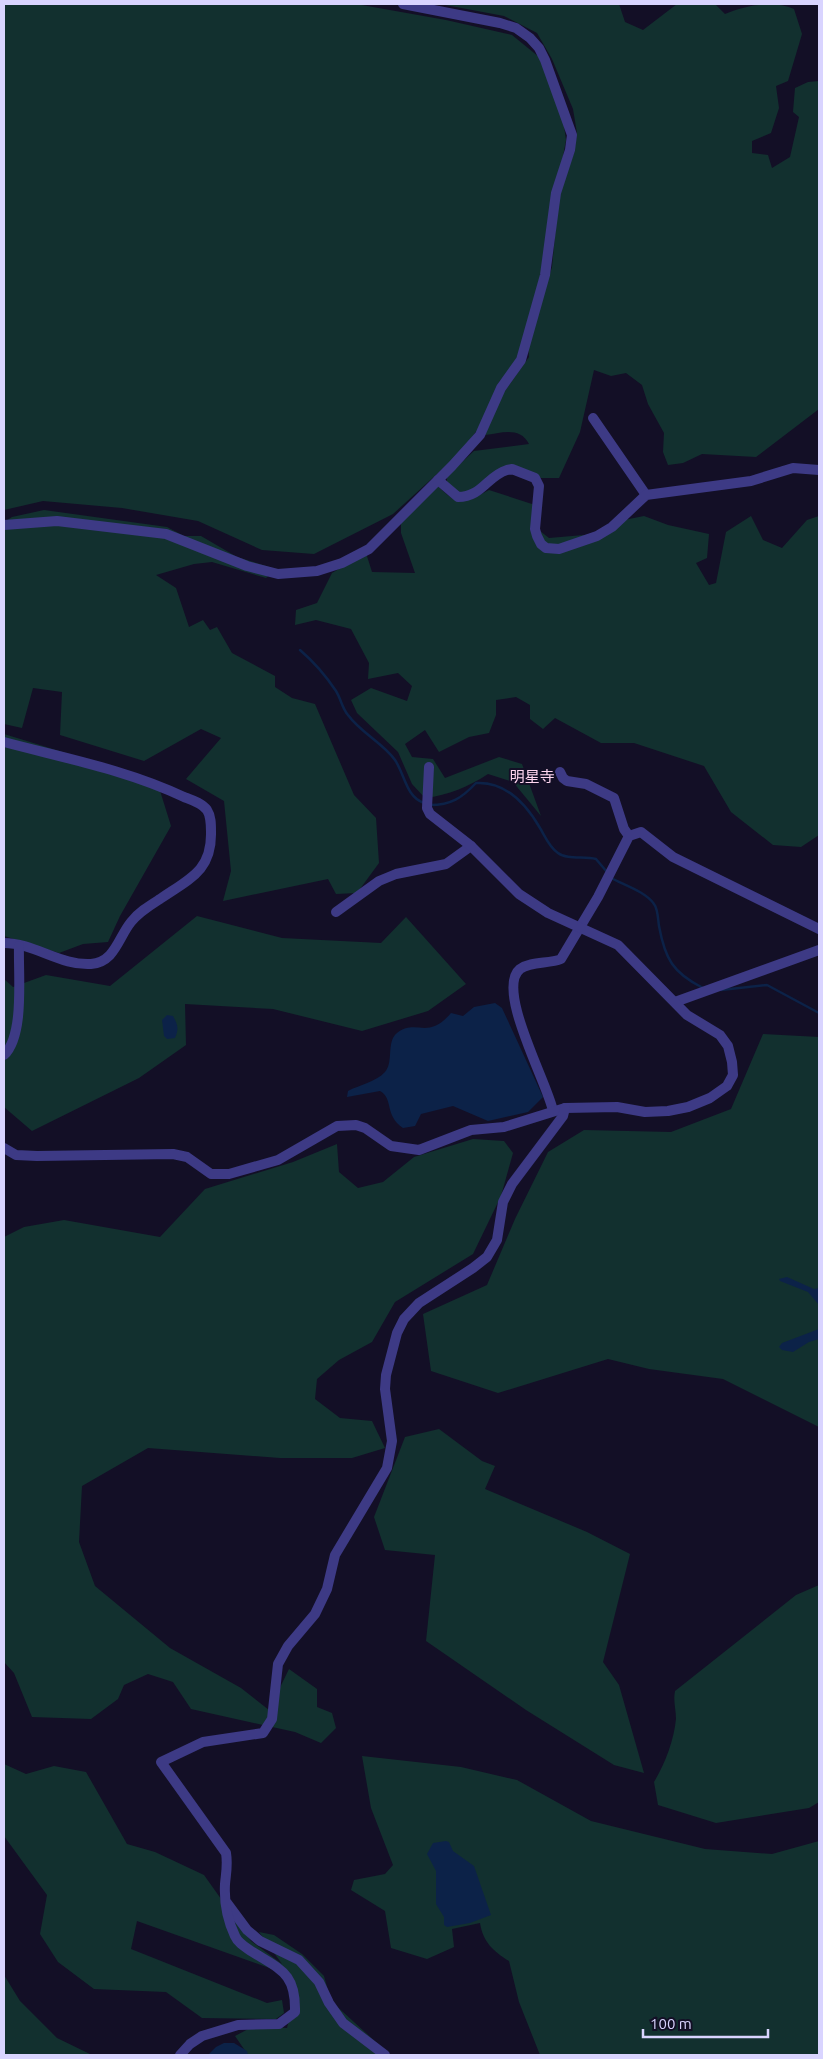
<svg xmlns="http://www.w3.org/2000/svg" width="823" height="2059" font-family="Ubuntu,'Noto Sans JP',sans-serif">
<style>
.green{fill:#12302f}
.water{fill:#0c2248}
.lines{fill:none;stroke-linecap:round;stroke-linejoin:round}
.stream{stroke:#0c2248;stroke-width:2.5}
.minor{stroke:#3d3a85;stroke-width:10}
.labels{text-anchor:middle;stroke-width:4;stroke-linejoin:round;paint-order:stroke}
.quarter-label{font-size:15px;fill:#ffd6f0;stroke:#130f26}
</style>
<rect width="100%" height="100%" fill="#130f26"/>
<g class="green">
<path d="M4,4H356L446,20L512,35L539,57L563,119L566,140L542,269L518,360L499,382L481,425L460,453L393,514L314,554L262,550L198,521L122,508L43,501L4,510Z"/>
<path d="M440,4H619L625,22L643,30L677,4H715L725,14C746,5 773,0 794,9L802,34L788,81L776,86L779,108L771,133L752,141V153L768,155L772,168L790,157L799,117L793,112L795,88L808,82L819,81V409L756,457L702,454L683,463L668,465L663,452L664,433L648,404L642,385L626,373L611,376L594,370L580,432L559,478H541L514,465L469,493H460L447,483V476L474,451L529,444C520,426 501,433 485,435L502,395L529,357L528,345L533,326L552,267L559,194L574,153L577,133L573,109L552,59L537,33L504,16Z"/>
<path d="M438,486C457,507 466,502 489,490L535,505V527L549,538L607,533L624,520L644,516L668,525L709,534L707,558L696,563L709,585L716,583L726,532L751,516L763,540L782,548L807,520L819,516V835L801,847L773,845L731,812L704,766L634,743H601L555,718L543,729L530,719V705L516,697L496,700V715L489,733L469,737L439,752L425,730L405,744L412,757L433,759L445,778L499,757L522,764L541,816L513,782L488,774C468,787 449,795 425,798L412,784L398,752L357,713L351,700L371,688L407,701L412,686L398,673L368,679L369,663L351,629L316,620L295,625L296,610L317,603L332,573L366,553L372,572L415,573L401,533V521Z"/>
<path d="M44,510L167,527L184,536H201L237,557L276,569L266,578L212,562L194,564L156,575L176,588L189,627L203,620L210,630L217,627L232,653L275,676V687L292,698L315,704L354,795L376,818L379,863L357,893L336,894L328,879L223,901L231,871L224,801L186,779L221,738L201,729L144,761L60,735L62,692L33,688L22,728L4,724V522L12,517Z"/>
<path d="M4,734L157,781L171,826L120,916L108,942L83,944L59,953L4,936Z"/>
<path d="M197,916L282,938L381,943L406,917L466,984L428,1011L362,1031L273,1009L185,1004L186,1045L139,1078L32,1131L4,1107V979L13,987L46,975L110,986Z"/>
<path d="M763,1034L819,1037V1427L723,1379L649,1369L608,1359L498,1393L431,1371L423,1314L487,1285L515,1219L548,1152L584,1130L671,1132L731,1109Z"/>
<path d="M473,1139L504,1141L513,1153L501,1196L473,1254L395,1302L372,1342L339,1360L317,1379L315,1399L340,1418L372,1421L385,1448L352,1458H280L148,1448L82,1486L79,1542L95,1586L170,1648L241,1688L269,1710L289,1669L317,1689V1707L332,1713L336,1728L321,1743L295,1732L191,1709L173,1682L148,1674L124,1685L118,1699L91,1719L32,1717L14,1673L4,1662V1237L24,1227L64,1220L160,1237L205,1189L293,1162L337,1144L339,1172L358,1188L383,1182L414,1157Z"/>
<path d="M439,1429L482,1461L495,1466L485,1489L587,1532L630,1554L603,1662L619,1685L644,1773L614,1765L526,1710L426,1641L435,1555L385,1550L374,1517L405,1437Z"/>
<path d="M819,1585V1802L809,1808L716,1823L658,1805L654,1782C665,1764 674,1740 676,1719C676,1709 673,1701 675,1691L796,1595Z"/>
<path d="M362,1756L461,1767L517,1780L591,1821L705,1849L772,1854L819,1841V2055H540L519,2002L509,1961C493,1951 483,1942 480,1923L452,1929L454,1947L427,1959L391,1948L385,1911L351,1890L354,1880L385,1874L393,1865L371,1808Z"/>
<path d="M4,1764L26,1774L54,1766L86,1772L127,1844L155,1852L204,1875L251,1941L282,1964L259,1932L274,1935L302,1954L324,1976L331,2001L390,2055H248L235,2036L254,2026L287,2028L291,2011L289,1985L275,1970L137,1921L131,1949L267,2003L282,2000L284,2013L276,2019L202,2018L166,1992L94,1989L58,1962L40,1934L47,1895L4,1836Z"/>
<path d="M4,1975L20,2001L57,2038L92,2055H4Z"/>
</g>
<g class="water">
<path d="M495,1003L502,1008L543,1097L528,1112L488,1121L453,1106L421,1114L415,1126L403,1128C384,1115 394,1099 380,1091L347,1097L348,1091C359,1085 376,1082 385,1072C394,1062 386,1042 397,1033C417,1018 427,1041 451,1013L463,1016L474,1007Z"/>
<path d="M167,1015L173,1016C178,1025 179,1029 175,1038L167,1039L164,1036L162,1020Z"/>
<path d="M787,1277L814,1289L819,1288V1305L808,1292L780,1281L779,1279Z"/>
<path d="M819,1329V1339L809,1342L793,1352L782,1350L779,1347L782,1343Z"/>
<path d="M446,1841L449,1842L453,1851L474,1866L491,1915L470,1923L447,1927L444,1925V1917L436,1904V1871L427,1854L433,1843Z"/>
<path d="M224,2043H234L247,2051L248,2055H208L216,2047Z"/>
</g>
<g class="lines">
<g class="stream">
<path d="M300,650C314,662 326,676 336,691C341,699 342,708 348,715C361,733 383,743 395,760C405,775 406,797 424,803"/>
<path d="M430,805C451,805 462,798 476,783C506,781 526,804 540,828C545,836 549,847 558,853C567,860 584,856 596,859L607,872"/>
<path d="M611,878C624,885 646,892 654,904C658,909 658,920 659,926C665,959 673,973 703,988"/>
<path d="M721,990L767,985L819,1013"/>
</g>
<g class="minor">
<path d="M593,418L646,495"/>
<path d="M438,480L458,497C482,497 487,476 507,470L512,469L535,478L539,486L535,529L537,536L541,544L546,548L559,549L597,536L612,527L646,495L751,481L793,468L819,470"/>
<path d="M4,525L57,521L166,534L247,566L278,574L317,571L342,563L369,549L452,466L480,435L501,388L521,360L545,275L556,193L570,150L572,135L545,60L539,48L530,38L516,28L500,23L403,4"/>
<path d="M4,742C64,758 127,770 184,797C192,800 202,803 207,810C211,816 211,824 211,832C212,871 189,879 160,899C149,906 139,912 131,922C118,938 115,962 91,964C61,966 34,943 4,943"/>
<path d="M560,772L563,778L567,781L586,784L614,798L624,829L629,836"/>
<path d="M336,912L379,881L396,874L446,864L471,846"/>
<path d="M675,1002L819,950"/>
<path d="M4,1055C25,1035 18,974 19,946"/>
<path d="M553,1111C548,1084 495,989 520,969C531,961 549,964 561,959L598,897L629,836L641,832L673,857L819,929"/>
<path d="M4,1148L16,1155L37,1156L173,1154L187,1157L211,1174H229L278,1160L337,1126L356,1125L365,1128L391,1146L419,1150L471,1130L504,1127L565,1108L617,1107L645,1112L668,1111L688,1107L710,1098L727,1086L733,1075L732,1062L728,1046L720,1035L687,1015L618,945L548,913L519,894L471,846L430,814L427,808L429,767"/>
<path d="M227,1903L247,1930L260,1941L299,1960L319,1982L329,2003L343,2023L385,2055"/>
<path d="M180,2055L190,2044L202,2036L238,2025L279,2024L295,2012C296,1973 281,1970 251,1951C245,1947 238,1943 235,1936C227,1919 224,1902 225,1884C226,1873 228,1865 226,1853L161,1762L203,1742L263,1733L272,1719L278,1664L288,1646L315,1614L327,1589L335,1555L387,1468L392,1441L385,1389L386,1375L397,1333L404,1319L419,1303L473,1268L487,1257L497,1240L503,1202L512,1184L563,1116L565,1108"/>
</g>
</g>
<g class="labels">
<g class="quarter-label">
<text x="532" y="782">明星寺</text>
</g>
</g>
<rect width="823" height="2059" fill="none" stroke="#d9d4ff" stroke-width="10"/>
<path d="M643 2029v8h125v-8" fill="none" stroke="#d9d4ff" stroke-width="2.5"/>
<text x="650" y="2029" font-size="15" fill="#d9d4ff" stroke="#130f26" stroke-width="4" paint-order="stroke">100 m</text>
</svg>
